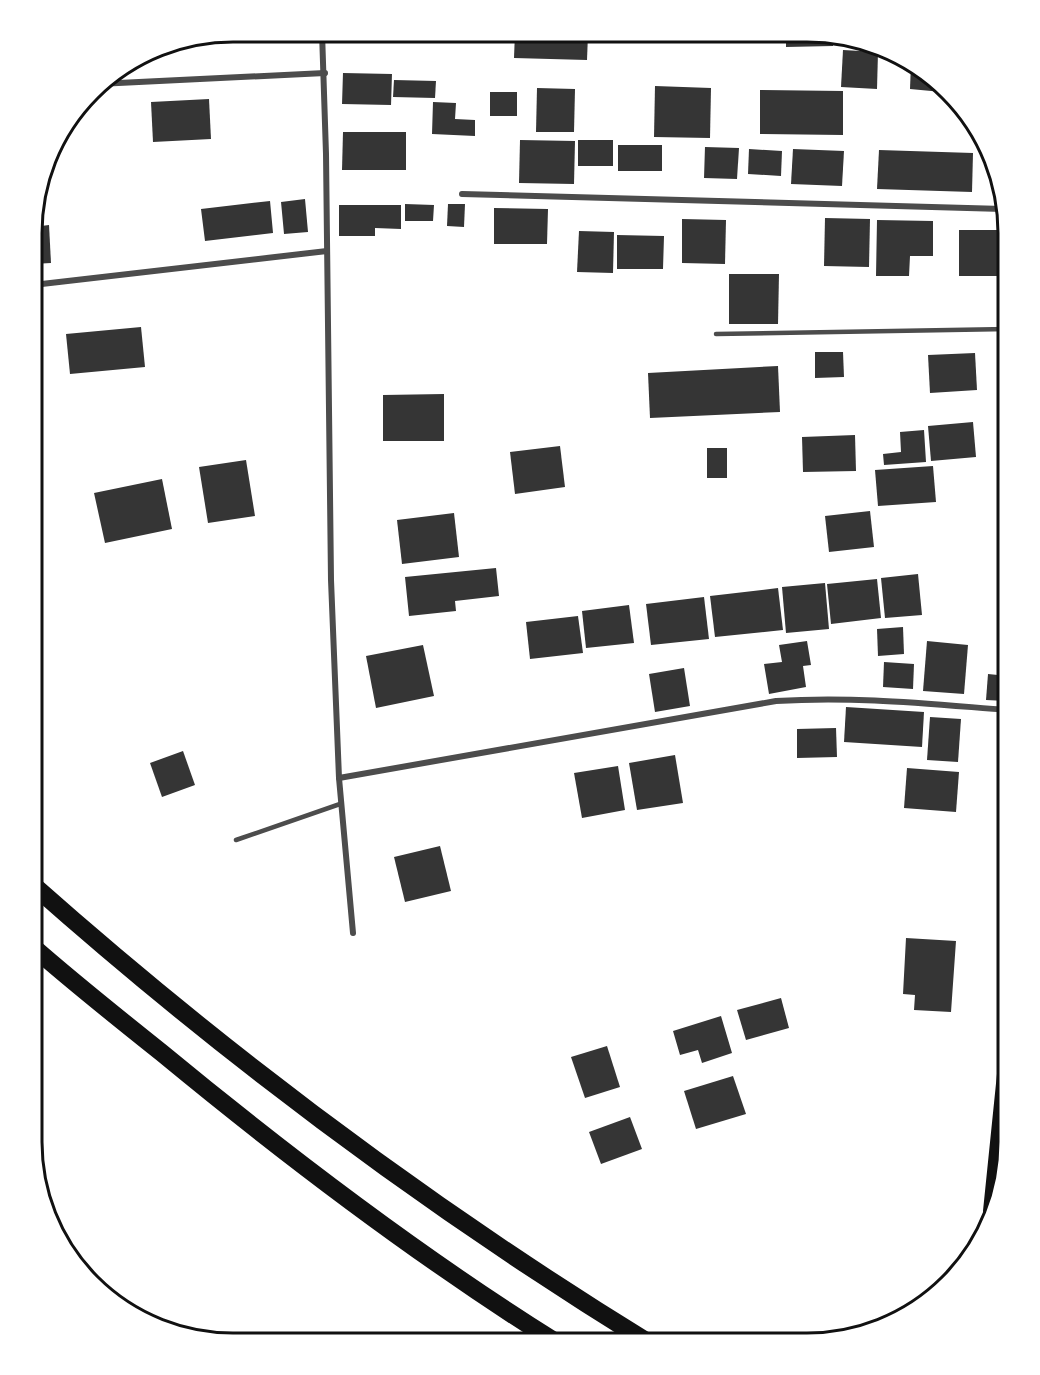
<svg xmlns="http://www.w3.org/2000/svg" width="1040" height="1375" font-family="'Crimson Pro',serif">
<style>
.building{fill:#353535}
.lines{fill:none;stroke-linecap:round;stroke-linejoin:round}
.service{stroke:#4c4c4c;stroke-width:4.5}
.minor{stroke:#4c4c4c;stroke-width:6}
.secondary{stroke:#111;stroke-width:12}
.motorway{stroke:#111;stroke-width:18}
.rim{fill:none;stroke:#111;stroke-width:3}
</style>
<rect width="100%" height="100%" fill="#fff"/>
<g class="building">
<path d="M515,32L588,34L587,60L514,58Z"/>
<path d="M721,33H769L768,42L720,37Z"/>
<path d="M786,33H833V46L786,47Z"/>
<path d="M843,50L878,52L877,89L841,87Z"/>
<path d="M911,63L919,66L942,92L910,89Z"/>
<path d="M343,73L392,74L391,105L342,104Z"/>
<path d="M394,80L436,81L435,98L393,97Z"/>
<path d="M655,86L711,88L710,138L654,137Z"/>
<path d="M537,88L575,89L574,132H536Z"/>
<path d="M760,90L843,91V135L760,134Z"/>
<rect x="490" y="92" width="27" height="24"/>
<path d="M209,99L211,139L153,142L151,102Z"/>
<path d="M433,102L456,103L455,119L475,120V136L432,134Z"/>
<path d="M343,132H406V170H342Z"/>
<path d="M520,140L575,141L574,184L519,183Z"/>
<rect x="578" y="140" width="35" height="26"/>
<rect x="618" y="145" width="44" height="26"/>
<path d="M705,147L739,148L737,179L704,178Z"/>
<path d="M749,149L782,151L781,176L748,174Z"/>
<path d="M793,149L844,151L842,186L791,184Z"/>
<path d="M879,150L973,153L972,192L877,189Z"/>
<path d="M305,199L308,232L284,234L281,202Z"/>
<path d="M270,201L273,233L205,241L201,209Z"/>
<path d="M405,204L434,205L433,221H405Z"/>
<path d="M448,204H465L464,227L447,226Z"/>
<path d="M339,205H401V229L375,228V236H339Z"/>
<path d="M494,208L548,209L547,244H494Z"/>
<path d="M825,218L870,219L869,267L824,266Z"/>
<path d="M682,219L726,220L725,264L682,263Z"/>
<path d="M877,220L933,221V256H910L909,276H876Z"/>
<path d="M49,225L51,263L33,264V227Z"/>
<rect x="959" y="230" width="49" height="46"/>
<path d="M579,231L614,232L613,273L577,272Z"/>
<path d="M617,235L664,236L663,269H617Z"/>
<path d="M729,274H779L778,324H729Z"/>
<path d="M141,327L145,367L70,374L66,334Z"/>
<path d="M815,352H843L844,377L815,378Z"/>
<path d="M975,353L977,390L930,393L928,355Z"/>
<path d="M778,366L780,412L650,418L648,373Z"/>
<path d="M444,394V441H383V395Z"/>
<path d="M973,422L976,457L931,461L928,426Z"/>
<path d="M924,430L926,462L884,465L883,454L901,452L900,432Z"/>
<path d="M855,435L856,471L803,472L802,437Z"/>
<path d="M560,446L565,487L515,494L510,452Z"/>
<rect x="707" y="448" width="20" height="30"/>
<path d="M246,460L255,516L208,523L199,467Z"/>
<path d="M933,466L936,502L878,506L875,470Z"/>
<path d="M162,479L172,529L105,543L94,493Z"/>
<path d="M870,511L874,547L829,552L825,516Z"/>
<path d="M454,513L459,557L402,564L397,520Z"/>
<path d="M496,568L499,596L455,601L456,611L409,616L405,577Z"/>
<path d="M918,574L922,615L885,618L881,578Z"/>
<path d="M877,579L881,618L831,624L827,584Z"/>
<path d="M825,583L829,629L786,633L782,587Z"/>
<path d="M778,588L783,630L715,637L710,596Z"/>
<path d="M704,597L709,639L651,645L646,604Z"/>
<path d="M629,605L634,643L586,648L582,611Z"/>
<path d="M578,616L583,653L530,659L526,622Z"/>
<path d="M903,627L904,654L878,656L877,629Z"/>
<path d="M807,641L811,665L803,666L806,687L769,694L764,664L782,662L779,645Z"/>
<path d="M927,641L968,645L964,694L923,691Z"/>
<path d="M423,645L434,696L376,708L366,656Z"/>
<path d="M884,662L914,664L913,689L883,687Z"/>
<path d="M684,668L690,706L655,712L649,674Z"/>
<path d="M988,674L1008,676L1006,701L986,700Z"/>
<path d="M846,707L924,712L922,747L844,742Z"/>
<path d="M930,717L961,719L958,762L927,760Z"/>
<path d="M836,728L837,757L797,758V729Z"/>
<path d="M183,751L195,785L162,797L150,763Z"/>
<path d="M675,755L683,803L637,810L629,763Z"/>
<path d="M618,766L625,810L582,818L574,773Z"/>
<path d="M907,768L959,772L956,812L904,808Z"/>
<path d="M440,846L451,891L405,902L394,857Z"/>
<path d="M906,938L956,941L951,1012L914,1010L915,995L903,994Z"/>
<path d="M781,998L789,1028L746,1040L737,1010Z"/>
<path d="M721,1016L732,1053L702,1063L698,1050L680,1055L673,1031Z"/>
<path d="M607,1046L620,1087L585,1098L571,1057Z"/>
<path d="M733,1076L746,1114L696,1129L684,1091Z"/>
<path d="M630,1117L642,1149L601,1164L589,1132Z"/>
</g>
<g class="lines">
<g class="service">
<path d="M716,334L1008,329"/>
<path d="M236,840L340,804"/>
</g>
<g class="minor">
<path d="M322,32L326,154L331,580L339,778L353,933"/>
<path d="M98,84L325,73"/>
<path d="M462,194L1003,209"/>
<path d="M33,285L327,251"/>
<path d="M339,778L776,701C856,696 929,704 1008,710"/>
</g>
<path class="secondary" d="M989,1211L1008,1025"/>
<g class="motorway">
<path d="M32,884C226,1056 428,1207 649,1343"/>
<path d="M32,946C74,983 118,1018 162,1053C288,1157 418,1256 557,1343"/>
</g>
</g>
<path d="M0 0H1040V1375H0ZM233 42H807A191 191 0 0 1 998 233V1142A191 191 0 0 1 807 1333H233A191 191 0 0 1 42 1142V233A191 191 0 0 1 233 42Z" fill="#fff" fill-rule="evenodd"/>
<path class="rim" d="M233 42H807A191 191 0 0 1 998 233V1142A191 191 0 0 1 807 1333H233A191 191 0 0 1 42 1142V233A191 191 0 0 1 233 42Z"/>
</svg>
